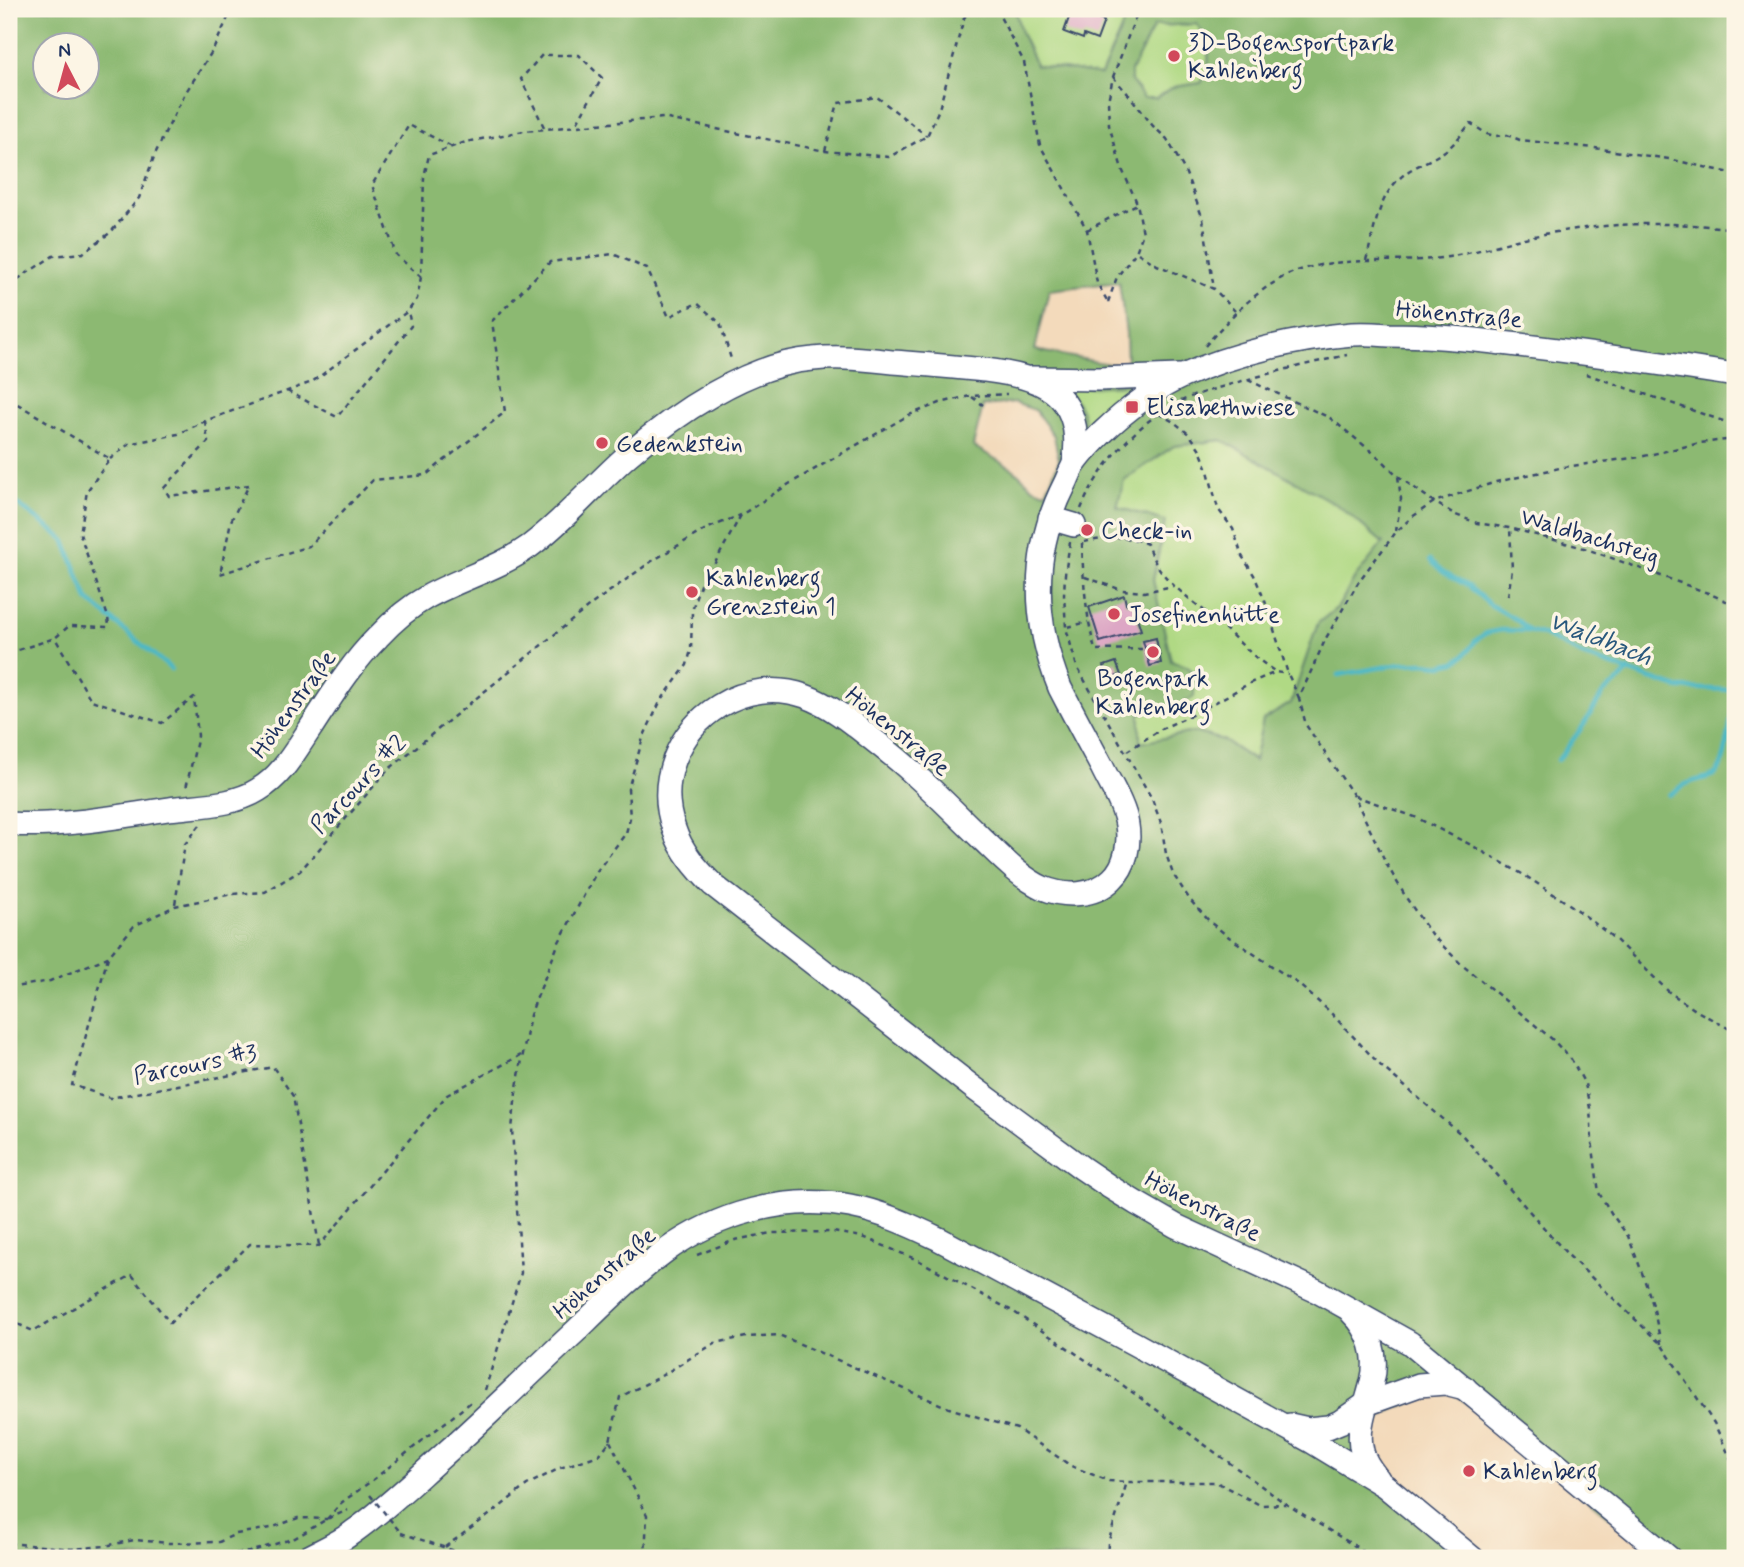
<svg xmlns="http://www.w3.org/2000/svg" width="1744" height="1567" font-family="Mynerve,sans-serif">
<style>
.green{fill:#b0d984;stroke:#668471;stroke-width:2}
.forest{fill:#8cb972;stroke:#547468;stroke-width:2;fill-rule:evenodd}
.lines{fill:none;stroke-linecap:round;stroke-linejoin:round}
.stream{stroke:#4bb8c6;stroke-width:4.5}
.building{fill:#dda7c5}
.minor-casing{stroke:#3b496c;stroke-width:26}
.path{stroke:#3b496c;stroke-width:2.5;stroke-dasharray:5 5;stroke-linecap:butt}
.minor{stroke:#fff;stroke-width:23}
.path-bridge{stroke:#3b496c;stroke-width:2.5;stroke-dasharray:5 5;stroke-linecap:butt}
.poi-dot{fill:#d1495b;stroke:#fcf5e5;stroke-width:2.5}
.labels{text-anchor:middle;stroke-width:7;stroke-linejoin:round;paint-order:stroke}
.poi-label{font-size:24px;fill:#1b2f5e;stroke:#fcf5e5;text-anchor:start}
.street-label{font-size:24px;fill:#1b2f5e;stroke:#fcf5e5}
.water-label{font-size:26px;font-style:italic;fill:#29587d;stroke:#fcf5e5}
</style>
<rect width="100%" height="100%" fill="#fcf5e5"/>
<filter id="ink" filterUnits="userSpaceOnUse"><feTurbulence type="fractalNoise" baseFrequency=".0143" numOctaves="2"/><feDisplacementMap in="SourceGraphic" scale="14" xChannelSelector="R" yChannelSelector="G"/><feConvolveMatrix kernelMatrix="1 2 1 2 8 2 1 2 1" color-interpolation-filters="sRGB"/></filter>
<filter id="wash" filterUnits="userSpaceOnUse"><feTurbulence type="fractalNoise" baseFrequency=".00686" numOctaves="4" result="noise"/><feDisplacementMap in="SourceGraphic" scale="28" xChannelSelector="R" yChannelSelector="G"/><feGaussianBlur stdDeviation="1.57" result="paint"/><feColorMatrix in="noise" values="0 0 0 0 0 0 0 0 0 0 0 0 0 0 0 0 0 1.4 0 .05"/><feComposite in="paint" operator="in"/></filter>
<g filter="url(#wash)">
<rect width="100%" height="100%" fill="#f3dabb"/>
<g class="green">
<path d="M1015,9H1130L1101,75L1036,65L1021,33Z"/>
<path d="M1197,24L1209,44L1208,68L1201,83L1174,87L1156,98H1143L1131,81V71L1154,26Z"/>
<path d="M1149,382L1088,435L1063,388Z"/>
<path d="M1223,440L1339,506L1383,543L1355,578L1338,607L1318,623L1291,703L1263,720L1255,761L1223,740L1193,732L1140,744V713L1179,707L1186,666L1171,662L1153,580L1165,522L1117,507L1124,480L1174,446Z"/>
</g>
<path class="forest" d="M9,9H1015L1021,33L1036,65L1101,75L1130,9H1735V1558H1663L1454,1393L1430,1394L1394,1409L1381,1417L1374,1430L1371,1446L1375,1463L1471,1558H9ZM1197,24L1209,44L1208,69L1201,83L1174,87L1156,98H1144L1131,81V71L1154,26ZM46,46H88V88H46ZM1119,282L1126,333L1127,365L1108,364L1035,350L1049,290ZM1149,384L1088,434C1083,413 1081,403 1064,388ZM1014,403L1035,410L1054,436L1059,460L1046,492L1034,488L1013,469L973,446L983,406ZM1222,440L1339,506L1383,543L1355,578L1338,607L1318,623L1291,703L1263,720L1254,761L1223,740L1193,732L1140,743V713L1179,707L1194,696L1195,673L1186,666L1171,661L1153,580L1165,521L1117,507L1124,480L1174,446Z"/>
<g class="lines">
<g class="stream">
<path d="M9,113L14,123L11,144L9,146"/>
<path d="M9,498L64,539L88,600L171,669"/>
<path d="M1430,560L1443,572L1468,586L1489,604L1517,620L1528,630"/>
<path d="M1338,675L1401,664L1423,663L1442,665L1455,662L1465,655L1476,640L1486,633L1501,630L1529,631L1544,635L1586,657L1678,688L1735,690"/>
<path d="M1558,760L1583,726L1604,692L1618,682L1629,670"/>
<path d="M1669,795C1676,791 1682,785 1689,783C1697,779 1707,779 1715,774C1727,767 1730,715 1735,700"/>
</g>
</g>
<g id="blocks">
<g class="building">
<path d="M1072,9H1081L1095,14L1093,17L1104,21L1097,40L1084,35L1083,39L1064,32Z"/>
<path d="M1124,595L1126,604L1132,602L1141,630L1100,642L1089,607Z"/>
<path d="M1156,638L1161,663L1150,666L1143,641Z"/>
<path d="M1116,662L1121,675L1109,679L1104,666Z"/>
</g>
</g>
</g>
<g filter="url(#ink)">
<use href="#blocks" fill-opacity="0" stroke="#3b496c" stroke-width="2"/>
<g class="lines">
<g class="minor-casing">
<g id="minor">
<path d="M1032,378L1099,379L1179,376"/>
<path d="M1050,518L1074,525"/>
<path d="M9,824C62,827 116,817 169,809C198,805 233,806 258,790C282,776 295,751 310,729C331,697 351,664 378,637C392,622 409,607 427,597C461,578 498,569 530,546C565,520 594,485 627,456C675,414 748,364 813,359C840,356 866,359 893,362C924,364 954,367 985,370C1045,377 1085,395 1074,464"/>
<path d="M1352,1313C1370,1330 1379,1357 1372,1382C1367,1404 1356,1428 1362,1451C1364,1462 1371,1470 1378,1479"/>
<path d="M1290,1425L1308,1429L1328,1427L1340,1422L1366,1404L1419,1385L1445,1383L1465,1388"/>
<path d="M307,1558C322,1550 339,1543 353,1532C383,1511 410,1485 438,1460C485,1418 531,1373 577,1330C605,1303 633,1275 664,1252C716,1214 786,1194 850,1206C881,1212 910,1225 939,1239L1135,1344L1311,1441L1385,1486L1472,1558"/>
<path d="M1669,1558L1410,1343L1317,1291L1176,1226L1136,1203L1110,1187L1082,1168L971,1086L713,885C697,869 681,851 674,829C657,782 677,732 719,706C745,690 776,686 805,696C830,705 851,722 871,738C885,749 899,760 912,772C936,793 958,816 981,838C999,855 1019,877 1043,888C1065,897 1094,897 1112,879C1126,866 1130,844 1127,825C1124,805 1111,786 1102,767C1088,741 1074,715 1060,688C1032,619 1031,551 1065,484C1068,478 1070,471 1074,465C1081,454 1092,443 1102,433C1125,411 1154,389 1183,376C1235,353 1296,339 1352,334C1364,333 1377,334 1389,335C1430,335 1470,339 1510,344C1585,353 1660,363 1735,375"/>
</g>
</g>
<g class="path">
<path d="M996,9L1024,62L1040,145L1087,230L1097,283L1108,302"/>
<path d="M1133,9L1136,16"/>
<path d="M1113,77L1129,95L1153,126L1167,139L1185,171L1203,219L1214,289"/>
<path d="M544,127L521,79L542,55H579L602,78L575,126"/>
<path d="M825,151L838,103L877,97L927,136"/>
<path d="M1087,230L1137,204"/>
<path d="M1138,253L1157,265L1214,289L1235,311"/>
<path d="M1366,260C1374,234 1377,200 1398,180C1410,167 1426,163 1440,154C1453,147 1461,135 1470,123L1487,134L1496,136L1507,135L1520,140L1594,148L1669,159L1735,174"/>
<path d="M421,277L396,255L372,185L409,125L452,147"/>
<path d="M9,285L53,256L83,253L111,232L139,198L155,154L184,95L213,50L232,9"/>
<path d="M1108,302L1117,277L1136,252L1143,233L1137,203L1122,169L1109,125L1108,101L1113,77L1126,42L1136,16L1143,9"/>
<path d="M1205,346C1226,322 1243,303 1270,285C1276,282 1282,277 1289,274C1338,254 1390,265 1441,258C1471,254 1499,244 1529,237C1596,223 1668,220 1735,229"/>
<path d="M1586,374L1735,425"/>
<path d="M1248,380L1330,418L1381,459L1398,476L1434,502L1456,515L1477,523L1510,528L1584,548L1708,593L1735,605"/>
<path d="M287,391L337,417L411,326L408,311"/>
<path d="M972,397L983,405"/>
<path d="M9,399L110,459L87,491L80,534L108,617L109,627L69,626L55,638L91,700L162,723L194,697L198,736L186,788"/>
<path d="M1159,414L1174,422L1190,435L1199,448L1207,467L1218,509L1233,529L1242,556L1254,575L1265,601L1288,674L1299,698"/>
<path d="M205,421L208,442L164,488L169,496L249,485L231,521L220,574L309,546L373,480L426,475L505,412L492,321L550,262L613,254L647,269L669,317L697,303L720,323L732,362"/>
<path d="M110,459L129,444L178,434L205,421L312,382L408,311L417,299L421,277L424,177L429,155L466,142L524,131L663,118L825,151L889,157L927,136L939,109L964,18L970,9"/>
<path d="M1081,509C1098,467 1139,420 1181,401C1201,392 1222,387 1242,381C1277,371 1312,363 1347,355"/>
<path d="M1396,531L1401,499L1398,476"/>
<path d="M1070,542L1065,574L1064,595L1066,628L1077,667L1152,799L1161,823L1166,854L1173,874L1190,900L1211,923L1229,937L1297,983L1328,1010L1382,1067L1462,1135L1568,1255L1661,1344L1714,1423L1735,1468"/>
<path d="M1084,542C1106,538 1126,534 1147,544C1160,582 1186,594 1214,619C1235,637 1252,657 1276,672"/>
<path d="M1082,543C1083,580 1086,615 1095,650L1142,649"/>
<path d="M1085,577L1122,590L1144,592L1173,586"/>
<path d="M1508,596L1512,570L1510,528"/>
<path d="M1068,627L1088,622"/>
<path d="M9,653L55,638"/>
<path d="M1127,751L1163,728L1196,713L1250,683L1276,672L1288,674"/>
<path d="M1355,796L1415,817L1471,845L1524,875L1575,908L1615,939L1669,992L1697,1011L1735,1032"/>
<path d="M175,904L185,844L200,825"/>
<path d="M108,957L72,1085L110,1098L273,1067L293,1096L319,1245"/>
<path d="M9,988L50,981L108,957L134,926L175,906L232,894L265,892L300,871L388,770L592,604L652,561L706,529L741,515"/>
<path d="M697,1255L735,1240L771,1233L833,1232L863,1237L920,1261L1014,1312L1117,1381L1286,1504L1355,1546L1372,1558"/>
<path d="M9,1320L33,1331L132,1275L170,1323L250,1244L319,1246L447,1095L521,1055"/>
<path d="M1661,1344L1653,1305L1640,1267L1628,1236L1613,1216L1599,1193L1592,1140L1590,1108L1585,1084L1571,1059L1552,1039L1462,965L1431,934L1407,899L1387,865L1354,796L1306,725L1299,698L1326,638L1359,581L1396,532L1412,517L1434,502L1496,482L1564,467L1640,457L1700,443L1735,439"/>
<path d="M485,1390L521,1273L512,1129L516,1093L530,1015L559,942L597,871L626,833L630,818L628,789L643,738L660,702L687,665L691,650L692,612L695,599L700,585L709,574L741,515L789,484L909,415L940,403L970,396L1007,394"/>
<path d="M610,1441L647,1515L645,1558"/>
<path d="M327,1519L341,1503L374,1479L471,1402"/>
<path d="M401,1533L476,1558"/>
<path d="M9,1543L72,1549L105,1546L134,1540L169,1543L219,1542L236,1534L271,1528L298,1518L327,1519"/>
<path d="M445,1547L496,1510L527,1485L560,1468L599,1455L610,1441L620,1397L661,1376L715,1343L746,1337L779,1335L949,1408L1017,1429L1071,1466L1109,1481L1127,1482H1216L1260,1505L1286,1504"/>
<path d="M9,1558H12"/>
<path d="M196,1558L249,1552L295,1538L327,1519L348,1510"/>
<path d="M1107,1558L1108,1543L1127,1482"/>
</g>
<use href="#minor" class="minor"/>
<path class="path-bridge" d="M370,1495L401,1533"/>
</g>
</g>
<g class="poi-dot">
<circle cx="1174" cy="56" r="7"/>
<rect x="1125" y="400" width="14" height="14" rx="3.5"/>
<circle cx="602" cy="443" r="7"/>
<circle cx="1087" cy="530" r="7"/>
<circle cx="692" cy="592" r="7"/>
<circle cx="1114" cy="614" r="7"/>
<circle cx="1153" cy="652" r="7"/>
<circle cx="1469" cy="1471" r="7"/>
</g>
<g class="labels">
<g class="poi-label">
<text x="1188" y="50">3D-Bogensportpark<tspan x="1188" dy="28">Kahlenberg</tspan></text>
<text x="1146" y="415">Elisabethwiese</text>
<text x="616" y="451">Gedenkstein</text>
<text x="1101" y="538">Check-in</text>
<text x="706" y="586">Kahlenberg<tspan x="706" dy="28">Grenzstein 1</tspan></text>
<text x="1128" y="622">Josefinenhütte</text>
<text x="1153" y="686" text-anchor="middle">Bogenpark<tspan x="1153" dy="28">Kahlenberg</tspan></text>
<text x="1483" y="1479">Kahlenberg</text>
</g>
<g class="street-label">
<text transform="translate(1459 314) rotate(5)" y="8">Höhenstraße</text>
<text transform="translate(1590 536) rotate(17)" y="8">Waldbachsteig</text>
<text transform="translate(293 704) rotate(-54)" y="8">Höhenstraße</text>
<text transform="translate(898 731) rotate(39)" y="8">Höhenstraße</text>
<text transform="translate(358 784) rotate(-46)" y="8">Parcours #2</text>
<text transform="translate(195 1064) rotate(-11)" y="8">Parcours #3</text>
<text transform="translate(1203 1206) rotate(27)" y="8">Höhenstraße</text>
<text transform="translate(604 1273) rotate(-41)" y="8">Höhenstraße</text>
</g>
<g class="water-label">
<text transform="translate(1601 638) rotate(21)" y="9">Waldbach</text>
</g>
</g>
<rect width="1744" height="1567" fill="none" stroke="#fcf5e5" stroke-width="35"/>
<g transform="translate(66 66) rotate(354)"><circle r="33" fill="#fcf5e5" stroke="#a2a6af" stroke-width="2"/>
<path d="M0-5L12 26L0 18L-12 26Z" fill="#d1495b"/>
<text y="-10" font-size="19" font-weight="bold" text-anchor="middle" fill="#1b2f5e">N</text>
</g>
</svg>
